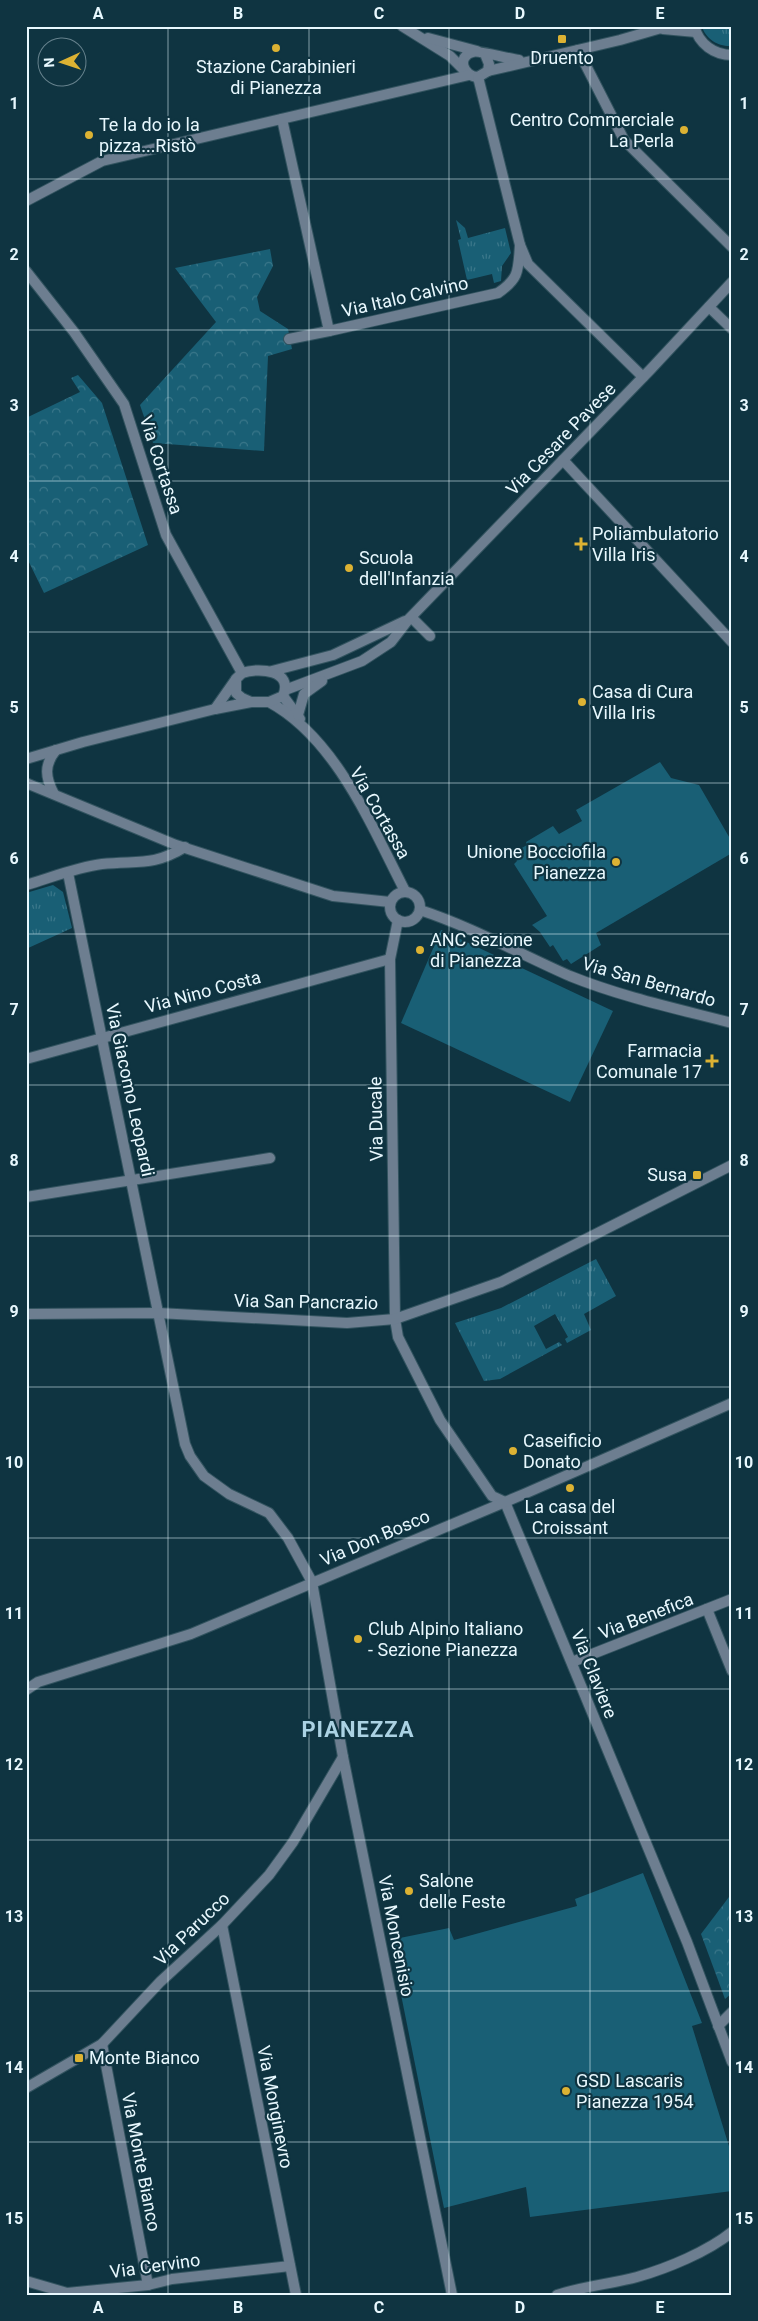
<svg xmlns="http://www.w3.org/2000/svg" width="758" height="2321" font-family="Roboto,sans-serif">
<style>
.grass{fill:url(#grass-tufts)}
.park{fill:url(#park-crowns)}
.garden{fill:#195f75}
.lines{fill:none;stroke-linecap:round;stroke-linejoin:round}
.minor-casing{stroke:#32535f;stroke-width:12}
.tertiary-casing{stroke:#32535f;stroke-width:12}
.minor{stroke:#6d7e90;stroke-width:10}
.tertiary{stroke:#6d7e90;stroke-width:10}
.grid{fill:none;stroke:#e8f8fe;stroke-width:1;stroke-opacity:0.55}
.poi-dot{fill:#dcb233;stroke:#0f3441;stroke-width:2}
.labels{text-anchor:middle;stroke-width:4.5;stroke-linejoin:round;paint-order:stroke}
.poi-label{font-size:18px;fill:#e8f8fe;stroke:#0f3441;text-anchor:start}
.street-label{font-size:18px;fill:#e8f8fe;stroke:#0f3441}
.district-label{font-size:22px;font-weight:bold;letter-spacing:1px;fill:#abd2e3;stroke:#0f3441}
.neatline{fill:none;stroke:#e8f8fe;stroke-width:2}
.grid-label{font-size:16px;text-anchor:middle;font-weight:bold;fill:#e8f8fe}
</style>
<defs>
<pattern id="grass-tufts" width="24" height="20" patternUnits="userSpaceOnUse" patternTransform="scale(1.25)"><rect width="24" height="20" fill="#195f75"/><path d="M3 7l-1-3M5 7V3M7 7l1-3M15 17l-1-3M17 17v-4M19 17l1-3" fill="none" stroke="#3a778a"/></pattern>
<pattern id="park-crowns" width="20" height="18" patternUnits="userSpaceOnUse" patternTransform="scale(1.25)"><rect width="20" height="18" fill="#195f75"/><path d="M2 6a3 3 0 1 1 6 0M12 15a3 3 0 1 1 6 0" fill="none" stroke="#3a778a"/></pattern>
</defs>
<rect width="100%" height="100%" fill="#0f3441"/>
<g class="grass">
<path d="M702,26H732V46C719,47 705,39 702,26Z"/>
<path d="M456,220L465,228L468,238L505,228L511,253L502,266L501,281L494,283L492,274L467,280L458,240L461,239Z"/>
<path d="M53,885L63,892L72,928L26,949V893Z"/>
<path d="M596,1259L616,1296L584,1314L591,1330L567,1343L565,1339L568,1337L555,1314L534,1326L546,1349L559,1342L562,1345L500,1379L484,1381L455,1323L501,1308Z"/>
</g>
<g class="park">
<path d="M270,249L273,266L257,297L260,311L288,329L292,349L268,356L264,451L153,443L140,405L216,322L175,268Z"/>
<path d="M78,375L102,403L148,545L44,593L26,556V418L80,392L71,378Z"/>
<path d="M732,1893V1993L725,1999L701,1934Z"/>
</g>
<g class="garden">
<path d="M660,762L671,778L699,785L732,842V853L596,933L601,945L571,964L567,959L563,961L553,945L550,947L540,932L532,925L547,916L514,864L517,861L513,853L527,845L526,842L553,826L559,834L582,821L576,810Z"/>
<path d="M441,930L613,1011L570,1102L401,1023Z"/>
<path d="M643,1873L702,2023L692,2026L732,2156V2191L530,2217L526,2187L444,2208L390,1940L449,1928L454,1940L577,1906L575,1899Z"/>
</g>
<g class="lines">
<g class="minor-casing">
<g id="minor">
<path d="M402,26L450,56L464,70"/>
<path d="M663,29L696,32"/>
<path d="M428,38L477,51"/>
<path d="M578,50L624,140L732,247"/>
<path d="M485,54L489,64L488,71L478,77C463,77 456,56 473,52C478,50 509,59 519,60"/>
<path d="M488,71L620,40L668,26"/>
<path d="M478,77L520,245L528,264L643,377"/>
<path d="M282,119L329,331L498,293C520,278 518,270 520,245"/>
<path d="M26,201L102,161L469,75"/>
<path d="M26,271L74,332L124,404L166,535L242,673"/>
<path d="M709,307L732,329"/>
<path d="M289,339L329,331"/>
<path d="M563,460L732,642"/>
<path d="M412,618L430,636"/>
<path d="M272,671L333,655L405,621"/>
<path d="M285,690L362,661L391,642L408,620L650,370L732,282"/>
<path d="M283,696L300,719"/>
<path d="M269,702C336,738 372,827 405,891"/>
<path d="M215,709L236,679"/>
<path d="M298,715L304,694L322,681"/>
<path d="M26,759L83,742L215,709L251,702H269L283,696C294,670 259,667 242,673L236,679V693L242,698L251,702"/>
<path d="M26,783L176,845L333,896L390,902"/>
<path d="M54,794C45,777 44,765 56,750"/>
<path d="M68,873L185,1444L190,1456L204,1476L229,1494L269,1513L288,1538L312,1582L343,1757L452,2295"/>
<path d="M26,885C50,878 77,867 102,864C137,860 152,867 185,847"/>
<circle cx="405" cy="907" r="15"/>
<path d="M420,910C472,927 520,954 570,976C622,997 678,1009 732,1023"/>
<path d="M398,920L390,959L395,1319L398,1337L440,1420L492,1496L505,1502L687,1942L732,2062"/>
<path d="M26,1059L390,959"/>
<path d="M26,1197L270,1158"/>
<path d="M707,1609L732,1671"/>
<path d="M572,1662L732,1599"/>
<path d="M26,1690L38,1682L191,1634L524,1494L732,1403"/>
<path d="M222,1925L296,2295"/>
<path d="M718,2026L732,2012"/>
<path d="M102,2044L148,2285"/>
<path d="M26,2088L102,2044L160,1982L222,1925L269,1875L293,1842L343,1757"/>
<path d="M26,2281L67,2293L148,2285L172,2279L290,2266"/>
<path d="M557,2295C584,2286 611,2284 637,2277C668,2268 707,2252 732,2232"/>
</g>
</g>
<g class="tertiary-casing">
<g id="tertiary">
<path d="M694,26C699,44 714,55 732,55"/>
<path d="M26,1314L158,1313L347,1323L395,1319L501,1282L732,1165"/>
</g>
</g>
<use href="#minor" class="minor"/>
<use href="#tertiary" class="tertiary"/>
</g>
<path class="grid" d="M168,26V2295M309,26V2295M449,26V2295M590,26V2295M26,179H732M26,330H732M26,481H732M26,632H732M26,783H732M26,934H732M26,1085H732M26,1236H732M26,1387H732M26,1538H732M26,1689H732M26,1840H732M26,1991H732M26,2142H732"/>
<g class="poi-dot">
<rect x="557" y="34" width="10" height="10" rx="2.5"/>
<circle cx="276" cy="48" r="5"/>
<circle cx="684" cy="130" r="5"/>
<circle cx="89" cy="135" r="5"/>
<path d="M578.5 536.5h5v5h5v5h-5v5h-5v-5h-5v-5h5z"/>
<circle cx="349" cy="568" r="5"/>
<circle cx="582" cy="702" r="5"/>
<circle cx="616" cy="862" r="5"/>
<circle cx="420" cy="950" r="5"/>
<path d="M709.5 1053.5h5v5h5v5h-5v5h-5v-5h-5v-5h5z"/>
<rect x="692" y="1170" width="10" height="10" rx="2.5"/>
<circle cx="513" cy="1451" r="5"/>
<circle cx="570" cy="1488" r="5"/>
<circle cx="358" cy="1639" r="5"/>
<circle cx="409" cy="1891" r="5"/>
<rect x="74" y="2053" width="10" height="10" rx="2.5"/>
<circle cx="566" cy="2091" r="5"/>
</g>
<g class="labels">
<g class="poi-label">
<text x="562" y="64" text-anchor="middle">Druento</text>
<text x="276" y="73" text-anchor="middle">Stazione Carabinieri<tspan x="276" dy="21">di Pianezza</tspan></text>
<text x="674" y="126" text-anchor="end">Centro Commerciale<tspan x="674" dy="21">La Perla</tspan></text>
<text x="99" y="131">Te la do io la<tspan x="99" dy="21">pizza...Ristò</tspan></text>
<text x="592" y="540">Poliambulatorio<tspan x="592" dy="21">Villa Iris</tspan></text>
<text x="359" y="564">Scuola<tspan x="359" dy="21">dell'Infanzia</tspan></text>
<text x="592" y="698">Casa di Cura<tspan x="592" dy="21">Villa Iris</tspan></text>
<text x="606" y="858" text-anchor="end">Unione Bocciofila<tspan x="606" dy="21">Pianezza</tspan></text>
<text x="430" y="946">ANC sezione<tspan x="430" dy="21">di Pianezza</tspan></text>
<text x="702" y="1057" text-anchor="end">Farmacia<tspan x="702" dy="21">Comunale 17</tspan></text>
<text x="687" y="1181" text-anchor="end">Susa</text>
<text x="523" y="1447">Caseificio<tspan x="523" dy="21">Donato</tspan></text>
<text x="570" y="1513" text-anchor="middle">La casa del<tspan x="570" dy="21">Croissant</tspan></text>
<text x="368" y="1635">Club Alpino Italiano<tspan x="368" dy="21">- Sezione Pianezza</tspan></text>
<text x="419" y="1887">Salone<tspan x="419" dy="21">delle Feste</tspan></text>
<text x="89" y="2064">Monte Bianco</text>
<text x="576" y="2087">GSD Lascaris<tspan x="576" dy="21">Pianezza 1954</tspan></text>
</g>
<g class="street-label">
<text transform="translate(405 297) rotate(-13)" y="6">Via Italo Calvino</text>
<text transform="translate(561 439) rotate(-46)" y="6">Via Cesare Pavese</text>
<text transform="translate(161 465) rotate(72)" y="6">Via Cortassa</text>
<text transform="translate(380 813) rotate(60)" y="6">Via Cortassa</text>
<text transform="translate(649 982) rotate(16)" y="6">Via San Bernardo</text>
<text transform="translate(203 992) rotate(-15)" y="6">Via Nino Costa</text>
<text transform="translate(130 1090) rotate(78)" y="6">Via Giacomo Leopardi</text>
<text transform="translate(376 1119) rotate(-91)" y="6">Via Ducale</text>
<text transform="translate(306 1302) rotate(1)" y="6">Via San Pancrazio</text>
<text transform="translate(375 1538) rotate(-23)" y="6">Via Don Bosco</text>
<text transform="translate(646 1616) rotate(-21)" y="6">Via Benefica</text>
<text transform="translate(594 1674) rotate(68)" y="6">Via Claviere</text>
<text transform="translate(192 1929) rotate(-44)" y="6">Via Parucco</text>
<text transform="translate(396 1936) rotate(79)" y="6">Via Moncenisio</text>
<text transform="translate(275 2107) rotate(79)" y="6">Via Monginevro</text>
<text transform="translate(141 2162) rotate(79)" y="6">Via Monte Bianco</text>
<text transform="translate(155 2266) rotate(-8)" y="6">Via Cervino</text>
</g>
<g class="district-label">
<text x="358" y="1737">PIANEZZA</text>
</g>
</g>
<rect width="758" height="2321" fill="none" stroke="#0f3441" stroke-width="55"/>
<g transform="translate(62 62) rotate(267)"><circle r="24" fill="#0f3441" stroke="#66828d"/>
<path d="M0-4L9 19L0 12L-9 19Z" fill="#dcb233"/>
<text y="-8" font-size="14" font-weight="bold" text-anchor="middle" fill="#e8f8fe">N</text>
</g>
<rect x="28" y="28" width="702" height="2266" class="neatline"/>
<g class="grid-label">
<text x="98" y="19">A</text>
<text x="238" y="19">B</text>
<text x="379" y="19">C</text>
<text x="520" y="19">D</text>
<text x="660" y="19">E</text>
<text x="14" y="109">1</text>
<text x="744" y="109">1</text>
<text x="14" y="260">2</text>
<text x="744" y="260">2</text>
<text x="14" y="411">3</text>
<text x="744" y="411">3</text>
<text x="14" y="562">4</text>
<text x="744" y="562">4</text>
<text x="14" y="713">5</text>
<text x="744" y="713">5</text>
<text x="14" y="864">6</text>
<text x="744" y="864">6</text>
<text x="14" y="1015">7</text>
<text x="744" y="1015">7</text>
<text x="14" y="1166">8</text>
<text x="744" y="1166">8</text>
<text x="14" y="1317">9</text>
<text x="744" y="1317">9</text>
<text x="14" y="1468">10</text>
<text x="744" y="1468">10</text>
<text x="14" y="1619">11</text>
<text x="744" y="1619">11</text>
<text x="14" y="1770">12</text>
<text x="744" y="1770">12</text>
<text x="14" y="1922">13</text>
<text x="744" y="1922">13</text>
<text x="14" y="2073">14</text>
<text x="744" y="2073">14</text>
<text x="14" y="2224">15</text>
<text x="744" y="2224">15</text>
<text x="98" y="2313">A</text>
<text x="238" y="2313">B</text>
<text x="379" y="2313">C</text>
<text x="520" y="2313">D</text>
<text x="660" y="2313">E</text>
</g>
</svg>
